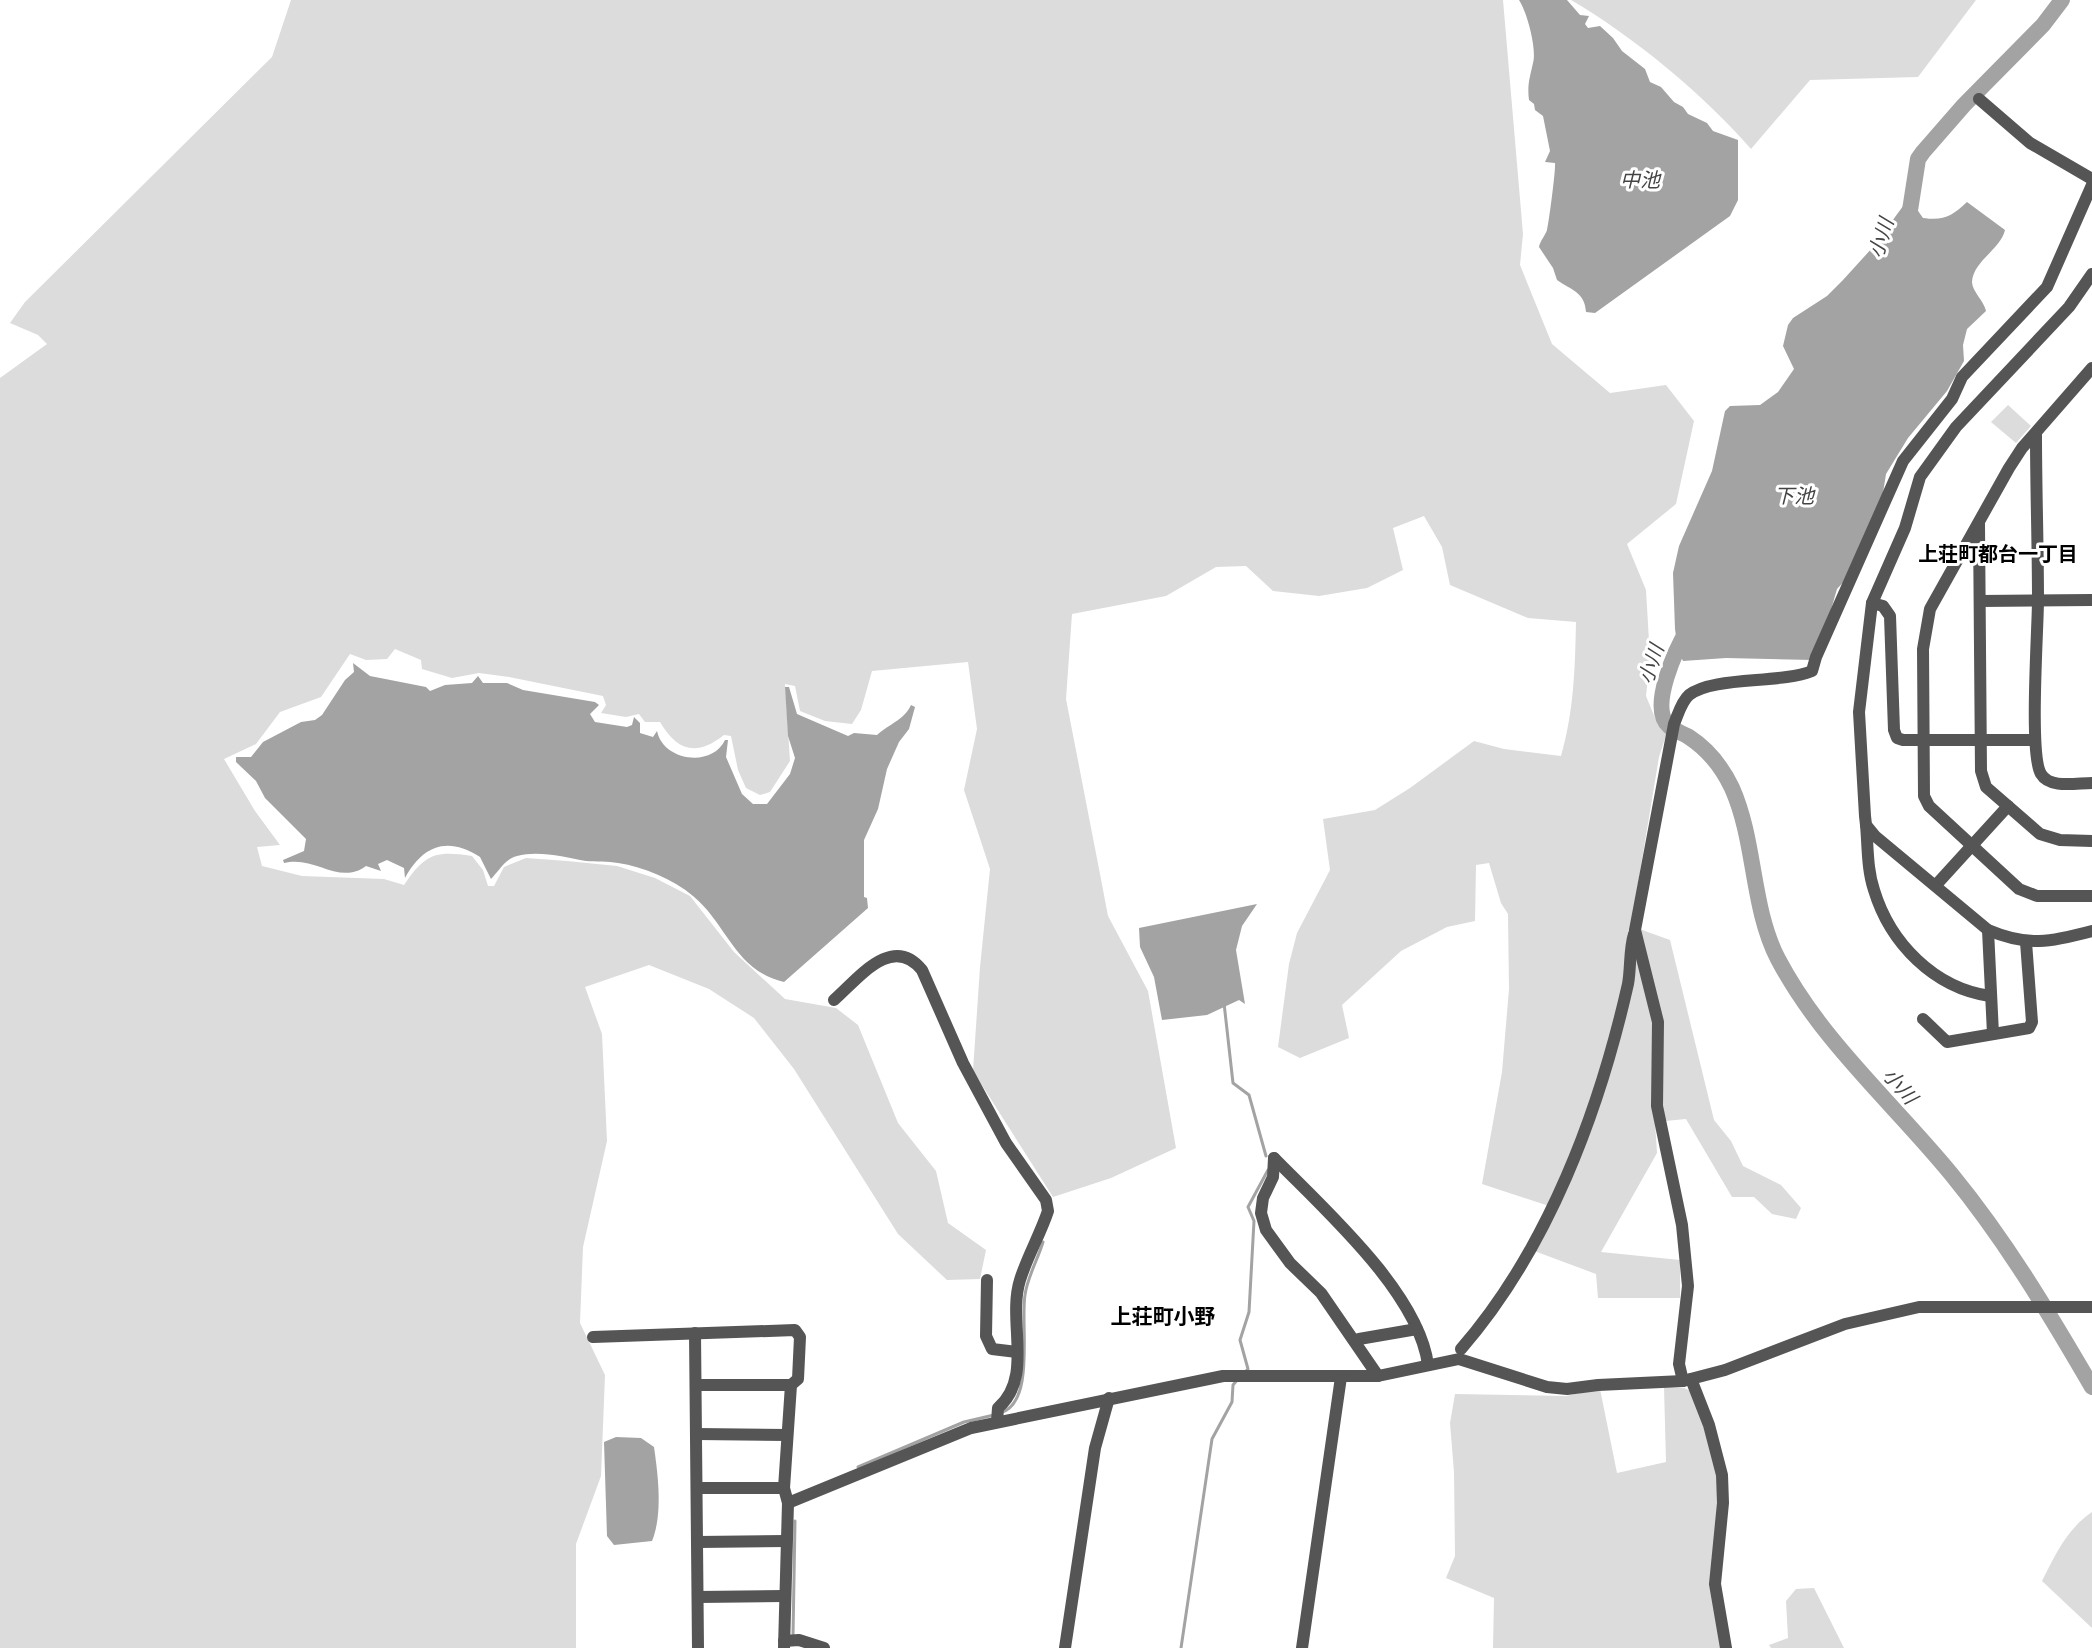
<svg xmlns="http://www.w3.org/2000/svg" width="2092" height="1648" font-family="Signika,'Noto Sans JP',sans-serif">
<style>
.green{fill:#dcdcdc}
.water{fill:#a3a3a3}
.lines{fill:none;stroke-linecap:round;stroke-linejoin:round}
.stream{stroke:#a3a3a3;stroke-width:3}
.river{stroke:#a3a3a3;stroke-width:16}
.minor{stroke:#555;stroke-width:12}
.labels{text-anchor:middle;stroke-width:6;stroke-linejoin:round;paint-order:stroke}
.water-label{font-size:20px;font-style:italic;fill:#444;stroke:#fff}
.neighbourhood-label{font-size:20px;font-weight:bold;fill:#000;stroke:#fff}
.quarter-label{font-size:21px;font-weight:bold;fill:#000;stroke:#fff}
</style>
<rect width="100%" height="100%" fill="#fff"/>
<g class="green">
<path d="M291,0H1503L1523,234L1520,265L1552,344L1610,393L1666,385L1694,421L1676,504L1627,544L1646,590L1650,658L1646,696L1655,718L1667,732L1659,757L1631,926L1670,940L1714,1120L1731,1141L1743,1166L1781,1185L1801,1208L1796,1219L1772,1214L1754,1197H1732L1686,1119L1655,1122L1657,1153L1601,1252L1680,1260V1298H1598L1596,1274L1529,1249L1552,1207L1482,1184L1502,1072L1509,989L1508,914L1501,903L1489,863L1476,865L1475,921L1447,927L1401,951L1342,1005L1349,1038L1300,1058L1278,1047L1289,964L1297,933L1330,870L1323,819L1375,810L1410,788L1474,741L1504,749L1561,756C1574,711 1575,668 1576,622L1528,618L1450,585L1442,547L1424,516L1393,528L1403,570L1367,588L1319,596L1273,591L1246,566L1216,567L1166,596L1072,614L1066,699L1100,874L1108,916L1148,991L1176,1148L1111,1178L1053,1197L973,1071L980,967L990,869L964,790L977,729L968,662L872,671L861,710L852,724L825,721L800,711L795,686L785,684L790,761L770,792L760,795L746,788L738,770L731,736L724,735C696,757 677,751 660,722H645L639,714L626,717L601,713L606,705L603,696L509,677L479,673L452,678L422,669L421,660L395,649L387,659L366,660L350,654L321,697L280,712L256,744L224,759L255,811L280,845L257,847L262,866L302,876L384,879L404,885C425,854 435,850 472,856L483,870L488,886H494L504,867L526,858L567,861L617,866L655,878L690,896L734,952L785,999L836,1008L858,1025L898,1123L936,1171L948,1223L986,1250L980,1279L947,1280L898,1234L794,1069L754,1018L709,989L649,965L585,987L602,1034L607,1141L583,1247L580,1323L605,1375L601,1476L576,1544V1648H0V378L47,344L38,335L10,323L25,302L272,57Z"/>
<path d="M1571,0H1976L1918,77L1810,80L1751,149C1704,95 1633,36 1571,0Z"/>
<path d="M2008,405L2031,426L2016,443L1991,422Z"/>
<path d="M1664,1387L1684,1388L1693,1392L1717,1471L1718,1539L1724,1648H1493L1494,1598L1446,1578L1455,1556L1454,1472L1450,1423L1455,1394L1566,1396L1600,1389L1617,1473L1666,1462Z"/>
<path d="M2092,1512V1628L2042,1581C2056,1554 2066,1530 2092,1512Z"/>
<path d="M1814,1588L1844,1648H1771L1769,1645L1788,1638L1786,1601L1796,1589Z"/>
</g>
<g class="water">
<path d="M1519,0H1567L1580,15L1589,16L1585,24L1588,28L1600,26L1613,38L1622,51L1645,69L1650,82L1661,87L1674,102L1683,107L1688,114L1707,123L1713,131L1738,140V200L1730,216L1595,313L1586,312C1585,292 1571,290 1557,280L1553,268L1539,247C1540,241 1545,236 1547,230C1549,222 1556,168 1555,163L1545,162L1550,151L1543,116L1535,110L1534,104L1529,100C1527,85 1530,77 1533,63C1537,49 1527,12 1519,0Z"/>
<path d="M1909,198L1923,218C1944,221 1952,216 1967,202L2005,230C2001,249 1973,261 1972,282C1972,291 1984,301 1986,311L1967,329L1963,345L1964,361L1947,391L1908,438L1886,474L1880,512L1848,577L1837,589L1819,651L1813,660L1726,658L1683,661L1678,650L1675,629L1673,573L1679,546L1712,471L1725,411L1730,406L1760,405L1778,392L1794,369L1783,346L1788,325L1793,318L1827,296L1843,280L1873,247Z"/>
<path d="M353,663L370,676L426,687L430,691L445,685L472,683L478,676L483,683H507L523,690L595,702L599,705L590,714L595,722L627,727L632,725L634,717L640,723V733L653,737L657,731C663,761 712,768 725,740H728L726,757L742,794L753,804H767L790,774L795,758L788,736L785,687H789L797,714L848,736L854,733L877,735C889,724 904,720 911,705L915,707L909,729L899,742L887,769L878,809L864,840V897L867,898L868,908L784,982C734,970 728,925 693,896C673,879 644,867 618,863C608,861 596,862 586,861C565,857 538,850 517,856C505,859 499,871 491,879L480,857C446,835 422,847 405,878L404,868L387,860L378,864L381,871L366,866C339,886 315,855 284,863L283,860L304,851L306,839L265,798L256,781L236,762V757H251L263,742L301,722L315,720L322,715L345,680L354,672Z"/>
<path d="M1257,904L1242,926L1236,950L1245,1004L1239,1000L1207,1015L1162,1020L1154,977L1140,947L1139,928Z"/>
<path d="M616,1437L641,1438L654,1447C658,1475 663,1514 652,1541L614,1545L607,1536L604,1442Z"/>
</g>
<g class="lines">
<g class="stream">
<path d="M1224,1003L1233,1083L1249,1095L1266,1156"/>
<path d="M1245,1372L1248,1369L1240,1340L1249,1312L1254,1221L1248,1207L1268,1170"/>
<path d="M1000,1413C1036,1403 1020,1324 1025,1295C1027,1278 1038,1259 1043,1242"/>
<path d="M858,1467L964,1422L994,1415"/>
<path d="M793,1636L795,1521"/>
<path d="M1181,1648L1212,1439L1232,1402L1233,1385L1238,1379"/>
</g>
<g class="river">
<path d="M1908,223L1918,159L1923,152L1964,105L2043,25L2062,0"/>
<path d="M1688,629C1677,647 1648,708 1669,726C1674,731 1683,733 1689,737C1709,750 1722,767 1732,788C1756,842 1751,907 1778,959C1821,1041 1894,1104 1952,1175C2006,1241 2049,1313 2092,1387"/>
</g>
<g class="minor">
<path d="M1979,99L2030,143L2092,179"/>
<path d="M2092,274L2069,307L1956,427L1920,477L1905,528L1872,603L1859,712L1865,816L1866,825L1875,836L1988,930C2028,947 2051,942 2092,931"/>
<path d="M2092,368L2022,448L2009,468L1930,609L1923,649L1924,796L1929,806L2019,889L2037,896H2092"/>
<path d="M2036,435C2036,490 2038,545 2038,600C2038,629 2029,755 2041,774C2050,789 2076,783 2092,783"/>
<path d="M1979,524L1981,771L1986,787L2040,834L2060,840L2092,841"/>
<path d="M1980,601L2092,600"/>
<path d="M1872,603L1883,606L1890,616L1894,730L1897,738L1903,740H2035"/>
<path d="M1866,825C1868,847 1867,869 1874,890C1890,943 1934,988 1990,996"/>
<path d="M1936,885L2008,806"/>
<path d="M1988,930L1993,1034"/>
<path d="M834,1000C858,979 892,933 922,970L963,1063L1006,1143L1046,1200L1048,1211C1040,1235 1027,1257 1020,1280C1007,1321 1034,1377 998,1408L997,1422"/>
<path d="M1923,1019L1947,1042L2029,1028L2032,1022L2026,942"/>
<path d="M1274,1158C1324,1209 1419,1293 1428,1365"/>
<path d="M1274,1158L1273,1177L1263,1198L1261,1213L1266,1230L1290,1263L1321,1293L1378,1376"/>
<path d="M987,1280L986,1336L992,1349L1017,1352"/>
<path d="M695,1333L698,1648"/>
<path d="M593,1337L795,1330L800,1337L798,1379L791,1385L784,1488L788,1503L784,1648"/>
<path d="M1359,1339L1417,1329"/>
<path d="M1461,1349C1548,1249 1599,1112 1628,984C1631,968 1629,950 1634,934"/>
<path d="M1691,1379L1709,1425L1722,1475L1723,1503L1715,1584L1726,1648"/>
<path d="M1683,1381L1679,1364L1688,1286L1682,1225L1657,1106L1658,1022L1635,930L1674,724C1678,715 1681,702 1689,695C1713,676 1780,684 1812,671L1816,657L1903,461L1952,399L1962,377L2047,287L2092,185"/>
<path d="M696,1385H791"/>
<path d="M697,1434L787,1435"/>
<path d="M698,1488H784"/>
<path d="M788,1503L971,1428L1223,1376H1378L1459,1359L1547,1387L1567,1389L1598,1385L1683,1381L1725,1370L1845,1324L1919,1307H2092"/>
<path d="M698,1542L786,1541"/>
<path d="M698,1597L784,1596"/>
<path d="M784,1641L799,1640L824,1648"/>
<path d="M1065,1648L1095,1448L1109,1398"/>
<path d="M1302,1648L1341,1377"/>
</g>
</g>
<g class="labels">
<g class="water-label">
<text x="1640" y="187">中池</text>
<text transform="translate(1881 238) rotate(-73)" y="7">小川</text>
<text x="1794" y="503">下池</text>
<text transform="translate(1651 664) rotate(-72)" y="7">小川</text>
<text transform="translate(1900 1086) rotate(49)" y="7">小川</text>
</g>
<g class="neighbourhood-label">
<text x="1998" y="561">上荘町都台一丁目</text>
</g>
<g class="quarter-label">
<text x="1163" y="1324">上荘町小野</text>
</g>
</g>
</svg>
